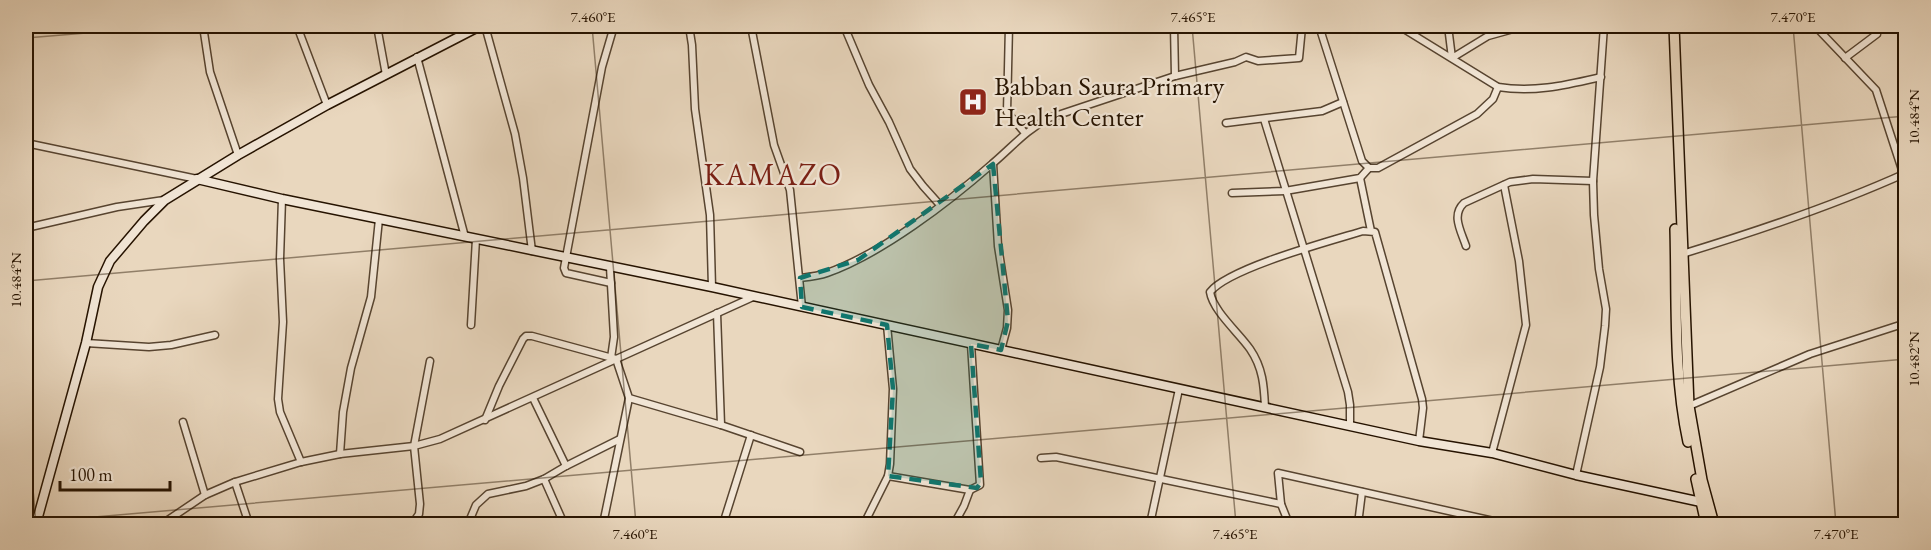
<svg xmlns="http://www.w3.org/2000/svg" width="1931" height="550" font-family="'EB Garamond',serif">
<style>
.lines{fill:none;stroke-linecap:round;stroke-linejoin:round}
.street-casing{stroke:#574430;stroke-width:9}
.secondary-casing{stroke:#261300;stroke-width:11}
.primary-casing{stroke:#261300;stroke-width:12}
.street{stroke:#f1e5d5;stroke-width:6}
.secondary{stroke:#f1e5d5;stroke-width:8}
.primary{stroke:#e9d7be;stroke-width:9}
.marked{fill:#0f766e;fill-opacity:0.2;stroke:#0f766e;stroke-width:4.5;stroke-dasharray:12 8;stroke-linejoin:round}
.ticks{fill:none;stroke:#261300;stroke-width:1.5;stroke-opacity:0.45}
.labels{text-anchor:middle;stroke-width:4.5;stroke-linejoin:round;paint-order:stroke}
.poi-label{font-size:27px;fill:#261300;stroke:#f1e5d5;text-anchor:start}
.quarter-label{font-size:30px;letter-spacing:1.5px;fill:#7a1f14;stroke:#f1e5d5}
.neatline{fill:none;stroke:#261300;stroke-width:2}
.ticks-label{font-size:15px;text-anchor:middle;fill:#261300}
</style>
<rect width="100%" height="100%" fill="#e9d7be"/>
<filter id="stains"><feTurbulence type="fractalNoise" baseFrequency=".00333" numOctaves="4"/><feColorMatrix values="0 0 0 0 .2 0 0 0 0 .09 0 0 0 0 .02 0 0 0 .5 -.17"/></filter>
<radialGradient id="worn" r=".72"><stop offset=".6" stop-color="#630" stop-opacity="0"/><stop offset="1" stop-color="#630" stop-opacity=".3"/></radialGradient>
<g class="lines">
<g class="street-casing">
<g id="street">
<path d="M203,26L210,72L238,155"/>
<path d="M297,26L327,105"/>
<path d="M377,26L386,75"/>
<path d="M485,26L515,134L523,178L532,251"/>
<path d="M689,26L692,45L695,109L710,215L712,287"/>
<path d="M751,26L774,145L790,190L802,307"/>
<path d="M844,26L869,85L889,122L910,169L923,186L940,205"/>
<path d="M1009,26L1007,112L1025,133"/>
<path d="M1174,26L1175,76"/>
<path d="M1319,26L1362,161L1369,168"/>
<path d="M1399,26L1498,87C1534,93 1566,85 1601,77"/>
<path d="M1448,26L1452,58L1488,36L1524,26"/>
<path d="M1815,26L1876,90L1906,182"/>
<path d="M417,57L465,237"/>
<path d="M1845,58L1877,34"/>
<path d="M1264,119L1348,392L1350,405V426"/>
<path d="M1226,123L1322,111L1343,102"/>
<path d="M26,143L197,179"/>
<path d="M993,164L998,246L1008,310L1007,328L1001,350"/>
<path d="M1360,178L1371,231"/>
<path d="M1232,193L1285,191L1360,178L1369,168H1378L1477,114L1493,99L1498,87"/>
<path d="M282,199L280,259L283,322L278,399L280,412L301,462"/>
<path d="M26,228L117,207L164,200"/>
<path d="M1466,246C1461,231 1451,215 1464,203L1510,182L1533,179L1593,181"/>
<path d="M1682,254C1758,231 1833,206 1906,173"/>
<path d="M610,267L614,337L611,358"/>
<path d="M800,278C809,277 819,276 827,273C881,254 949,202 992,164C1011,148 1026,130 1049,118L1175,76L1235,62L1246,57L1258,61L1299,58L1302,27L1308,26"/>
<path d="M611,283L566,273L564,268L602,67L614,26"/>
<path d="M717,313L721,425"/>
<path d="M471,325L476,239"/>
<path d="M86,343L149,347L171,345L215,335"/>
<path d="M533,398L566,466"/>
<path d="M1689,406L1810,354L1906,323"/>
<path d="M1265,407C1264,386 1263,368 1250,349C1239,333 1213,311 1210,292C1229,268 1330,241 1363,231L1375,232L1422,399L1423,408L1419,441"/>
<path d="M485,420L499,386L523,339L526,336H532L616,359L629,398L721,425L800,452"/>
<path d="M183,422L205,495"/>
<path d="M1492,453L1526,325L1519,261L1504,185"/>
<path d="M340,454L343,412L351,368L371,297L379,219"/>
<path d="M1041,458L1056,457L1281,504"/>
<path d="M1576,475L1600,367L1605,326L1606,309L1599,269L1594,215L1593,181L1604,26"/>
<path d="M888,476L970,490L980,485L971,344"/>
<path d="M544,479L564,524"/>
<path d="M235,482L249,524"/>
<path d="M26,513L30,524"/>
<path d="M162,524L205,495L235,482L301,462L340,454L414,446L440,439L753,297"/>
<path d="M412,524L419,514L420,504L414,446L430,361"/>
<path d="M468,524L476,505L488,494L526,486L544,479L566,466L620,439"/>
<path d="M603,524L629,398"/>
<path d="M723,524L751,435"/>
<path d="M864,524L888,476L890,464L893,389L887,325"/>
<path d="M954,524L964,506L970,490"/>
<path d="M1150,524L1179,389"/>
<path d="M1289,524L1281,504L1278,473L1507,524"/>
<path d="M1358,524L1362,492"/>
</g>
</g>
<g class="secondary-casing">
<g id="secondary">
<path d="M197,179L282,199L712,287L1419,441L1492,453L1576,475L1701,502"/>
<path d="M36,524L86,343L98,287L110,261L144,221L165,200L238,155L327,105L480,26"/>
</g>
</g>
<g class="primary-casing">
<g id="primary">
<path d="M1674,26L1689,406L1702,480L1714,524"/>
<path d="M1675,229C1677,299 1673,373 1688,442"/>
<path d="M1696,479L1706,524"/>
</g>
</g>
<use href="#street" class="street"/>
<use href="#secondary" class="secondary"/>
<use href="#primary" class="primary"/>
</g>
<path class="marked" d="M993,164L1008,321L1001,350L971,344L981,482L977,488L888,476L893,389L887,325L802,307L800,278L858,260Z"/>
<path class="ticks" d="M592,26L636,524M1192,26L1236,524M1793,26L1836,524M26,38L170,26M26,281L1906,116M26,408L36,524M26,523L1906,359"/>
<defs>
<g id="hospital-square" transform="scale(1.5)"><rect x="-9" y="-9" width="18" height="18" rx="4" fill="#8f2418" stroke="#f1e5d5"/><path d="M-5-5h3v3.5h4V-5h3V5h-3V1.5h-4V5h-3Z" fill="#fff"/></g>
</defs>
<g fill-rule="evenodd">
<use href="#hospital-square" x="973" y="102"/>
</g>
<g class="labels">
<g class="poi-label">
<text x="994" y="95">Babban Saura Primary<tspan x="994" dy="31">Health Center</tspan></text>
</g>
<g class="quarter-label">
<text x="773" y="185">KAMAZO</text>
</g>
</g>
<rect width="1931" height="550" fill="none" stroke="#e9d7be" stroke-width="66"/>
<path d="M60 481v9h110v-9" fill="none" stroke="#261300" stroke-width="3"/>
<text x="69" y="481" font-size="18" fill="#261300" stroke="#f1e5d5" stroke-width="4.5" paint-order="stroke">100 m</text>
<rect x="33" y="33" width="1865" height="484" class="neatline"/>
<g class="ticks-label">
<text x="593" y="22">7.460°E</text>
<text x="1193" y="22">7.465°E</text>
<text x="1793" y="22">7.470°E</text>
<text transform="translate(1914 117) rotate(-90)" y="5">10.484°N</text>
<text transform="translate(16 280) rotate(-90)" y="5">10.484°N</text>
<text transform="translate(1914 359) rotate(-90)" y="5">10.482°N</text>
<text x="635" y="539">7.460°E</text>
<text x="1235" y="539">7.465°E</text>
<text x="1836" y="539">7.470°E</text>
</g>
<rect width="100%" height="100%" filter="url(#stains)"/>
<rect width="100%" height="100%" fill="url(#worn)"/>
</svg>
